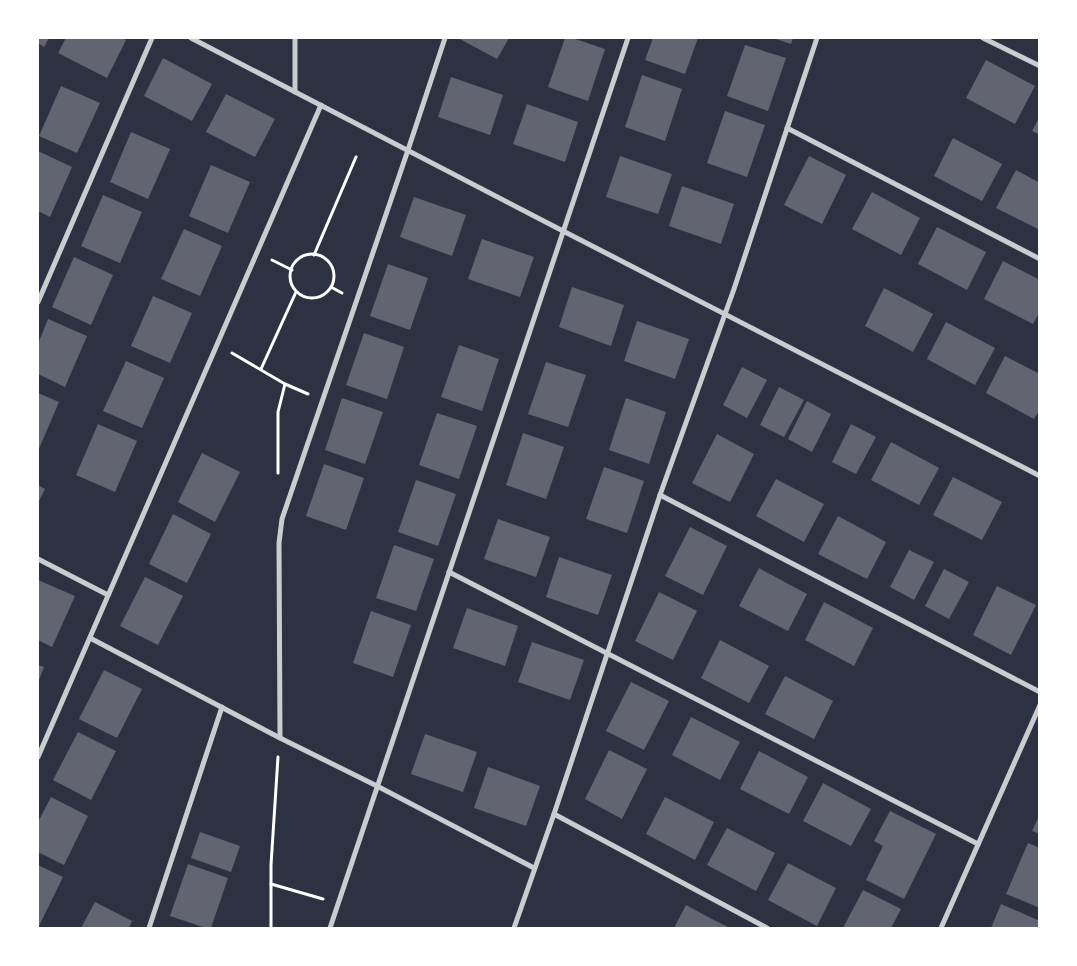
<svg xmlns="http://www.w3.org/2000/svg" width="1077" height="966" font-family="Montserrat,sans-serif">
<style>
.building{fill:#626471}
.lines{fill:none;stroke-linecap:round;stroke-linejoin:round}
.path{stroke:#fff;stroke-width:3}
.minor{stroke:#caccd0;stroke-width:5}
</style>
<rect width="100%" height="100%" fill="#2d3142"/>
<g class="building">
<path d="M38,38H49L44,47L38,43Z"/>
<path d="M66,38H121L126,40L107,78L58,53Z"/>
<path d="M458,38H509L497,59Z"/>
<path d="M565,38H572L605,49L588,101L548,87Z"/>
<path d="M653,38H698L685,74L645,60Z"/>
<path d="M773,38H793L791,44Z"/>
<path d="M745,45L786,58L768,111L727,96Z"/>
<path d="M163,58L212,84L192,121L144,96Z"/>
<path d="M986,60L1035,86L1015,124L966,98Z"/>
<path d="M642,75L682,89L665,141L625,127Z"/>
<path d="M451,77L503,95L490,135L438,117Z"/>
<path d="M61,86L100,103L77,153L39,136Z"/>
<path d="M226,94L275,119L255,157L206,132Z"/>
<path d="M527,104L578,122L565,162L513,144Z"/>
<path d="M725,111L765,125L747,177L707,163Z"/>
<path d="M1040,116V135L1032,131Z"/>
<path d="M131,132L170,149L148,199L110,182Z"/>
<path d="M953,138L1002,164L982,201L934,176Z"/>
<path d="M38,151L72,167L50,217L38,211Z"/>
<path d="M620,156L672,174L658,214L606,197Z"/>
<path d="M809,156L846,175L822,224L784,205Z"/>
<path d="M211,165L250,182L228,233L189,216Z"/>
<path d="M1016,170L1040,183V230L996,208Z"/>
<path d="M682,186L734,204L721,244L669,226Z"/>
<path d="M872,192L920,218L901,255L852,229Z"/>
<path d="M103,195L142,212L120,263L81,246Z"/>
<path d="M414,197L466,215L452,256L400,237Z"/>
<path d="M937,227L986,252L967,290L918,264Z"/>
<path d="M184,229L222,246L200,296L161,279Z"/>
<path d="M482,239L534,257L520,297L468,279Z"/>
<path d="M74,257L113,275L91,325L52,307Z"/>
<path d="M1003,261L1040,280V311L1033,324L984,299Z"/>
<path d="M388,264L428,278L410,330L370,316Z"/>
<path d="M572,287L624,305L611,346L559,327Z"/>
<path d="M884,288L933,314L913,352L865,326Z"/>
<path d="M153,296L192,313L170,363L131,346Z"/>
<path d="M48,319L87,336L65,387L38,374V344Z"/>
<path d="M637,321L689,339L675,379L624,361Z"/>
<path d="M946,322L995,348L975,385L927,359Z"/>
<path d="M364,333L404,347L387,399L346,385Z"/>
<path d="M459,345L499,359L482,411L441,397Z"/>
<path d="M1005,356L1040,374V409L1034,419L986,393Z"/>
<path d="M126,361L164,378L142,428L103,411Z"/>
<path d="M546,362L586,375L568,427L528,414Z"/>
<path d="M742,367L767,380L747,418L723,405Z"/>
<path d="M779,387L804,400L784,437L760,425Z"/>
<path d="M38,393L59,402L38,451Z"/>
<path d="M342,398L383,412L365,464L325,450Z"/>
<path d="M626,398L666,412L649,464L609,450Z"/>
<path d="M807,401L831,414L812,452L788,439Z"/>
<path d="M437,413L477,426L459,479L419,465Z"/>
<path d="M98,424L137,441L115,492L76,475Z"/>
<path d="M851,424L876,437L856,474L832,462Z"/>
<path d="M523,433L564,447L546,499L506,485Z"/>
<path d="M717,434L754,454L730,502L692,483Z"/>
<path d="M891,442L939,468L919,505L871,480Z"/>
<path d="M202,453L240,472L215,522L178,502Z"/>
<path d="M324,464L364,478L346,530L306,516Z"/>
<path d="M604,467L644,481L627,533L586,519Z"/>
<path d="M953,477L1002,502L982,540L933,515Z"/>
<path d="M776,479L824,504L804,542L756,516Z"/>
<path d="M416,480L456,494L438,546L398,532Z"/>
<path d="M38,485L45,489L38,503Z"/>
<path d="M173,514L211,534L187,583L149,564Z"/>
<path d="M838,516L886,542L867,579L818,554Z"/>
<path d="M498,519L550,537L536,577L484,559Z"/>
<path d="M690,527L727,546L703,595L665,576Z"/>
<path d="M394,545L434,559L416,611L376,598Z"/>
<path d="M909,550L934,562L914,600L890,587Z"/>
<path d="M559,557L612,575L598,615L546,597Z"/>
<path d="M759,568L807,594L788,631L739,606Z"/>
<path d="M944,569L969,582L949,619L925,606Z"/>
<path d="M145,577L183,596L158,645L120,626Z"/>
<path d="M38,580L75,596L52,647L38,640Z"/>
<path d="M997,586L1036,605L1011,655L973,635Z"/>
<path d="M659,592L697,611L673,660L635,641Z"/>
<path d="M824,602L873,628L854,666L805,640Z"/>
<path d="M467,608L518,626L505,666L453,648Z"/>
<path d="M371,611L411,625L393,677L353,663Z"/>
<path d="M720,640L769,666L749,703L701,678Z"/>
<path d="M532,642L584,660L570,700L518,682Z"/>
<path d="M38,665L44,667L38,683Z"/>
<path d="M104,670L142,689L117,738L79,719Z"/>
<path d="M785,676L833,701L814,739L765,714Z"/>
<path d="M631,682L669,701L644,750L606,731Z"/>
<path d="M691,717L740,742L720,780L672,755Z"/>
<path d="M78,732L116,751L91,800L53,780Z"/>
<path d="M425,734L477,752L463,792L411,774Z"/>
<path d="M609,750L647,769L622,819L585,799Z"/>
<path d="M759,751L808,777L789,814L740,789Z"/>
<path d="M488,767L540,786L526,826L474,808Z"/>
<path d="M823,783L871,809L851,846L803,821Z"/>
<path d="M51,797L88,816L64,865L38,852V822Z"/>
<path d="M665,797L714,822L695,860L646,834Z"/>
<path d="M890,811L936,834L904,899L866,880L883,846L874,841Z"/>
<path d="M1040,814V834L1032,831Z"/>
<path d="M727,828L775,853L756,891L707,865Z"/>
<path d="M200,832L240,846L231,872L191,858Z"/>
<path d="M1028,843L1040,848V908L1006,894Z"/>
<path d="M788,863L836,888L817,926L768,900Z"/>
<path d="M188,864L228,878L211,928H206L170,916Z"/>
<path d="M38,865L63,877L38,928Z"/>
<path d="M863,890L901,909L891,928H843Z"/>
<path d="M95,902L132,921L129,928H81Z"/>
<path d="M1001,904L1040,921L1037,928H991Z"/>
<path d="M686,905L710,918L730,928H674Z"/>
</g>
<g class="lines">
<g class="path">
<circle cx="312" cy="276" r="22"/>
<path d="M314,255L356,157"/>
<path d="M272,260L292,270"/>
<path d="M331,287L342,293"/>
<path d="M232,353L285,384L308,394"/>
<path d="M261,369L296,292"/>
<path d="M278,473V412L285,384"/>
<path d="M271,884L323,899"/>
<path d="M271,928V865L278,757"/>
</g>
<g class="minor">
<path d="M191,38L563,231L1040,476"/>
<path d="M295,38V92"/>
<path d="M983,38L1040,66"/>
<path d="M787,128L1040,259"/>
<path d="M38,302L152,38"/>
<path d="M660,495L1040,692"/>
<path d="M38,559L108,595"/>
<path d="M449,572L978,844"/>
<path d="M90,638L280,738L377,786L534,868"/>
<path d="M280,738L279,543L282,519L408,150L445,38"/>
<path d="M38,757L321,105"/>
<path d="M554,814L767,928"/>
<path d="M149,928L222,707"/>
<path d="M330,928L628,38"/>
<path d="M514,928L554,814L660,495L734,289L817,38"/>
<path d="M941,928L1040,705"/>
</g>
</g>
<rect width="1077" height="966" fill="none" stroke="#ffffff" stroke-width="78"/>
</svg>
